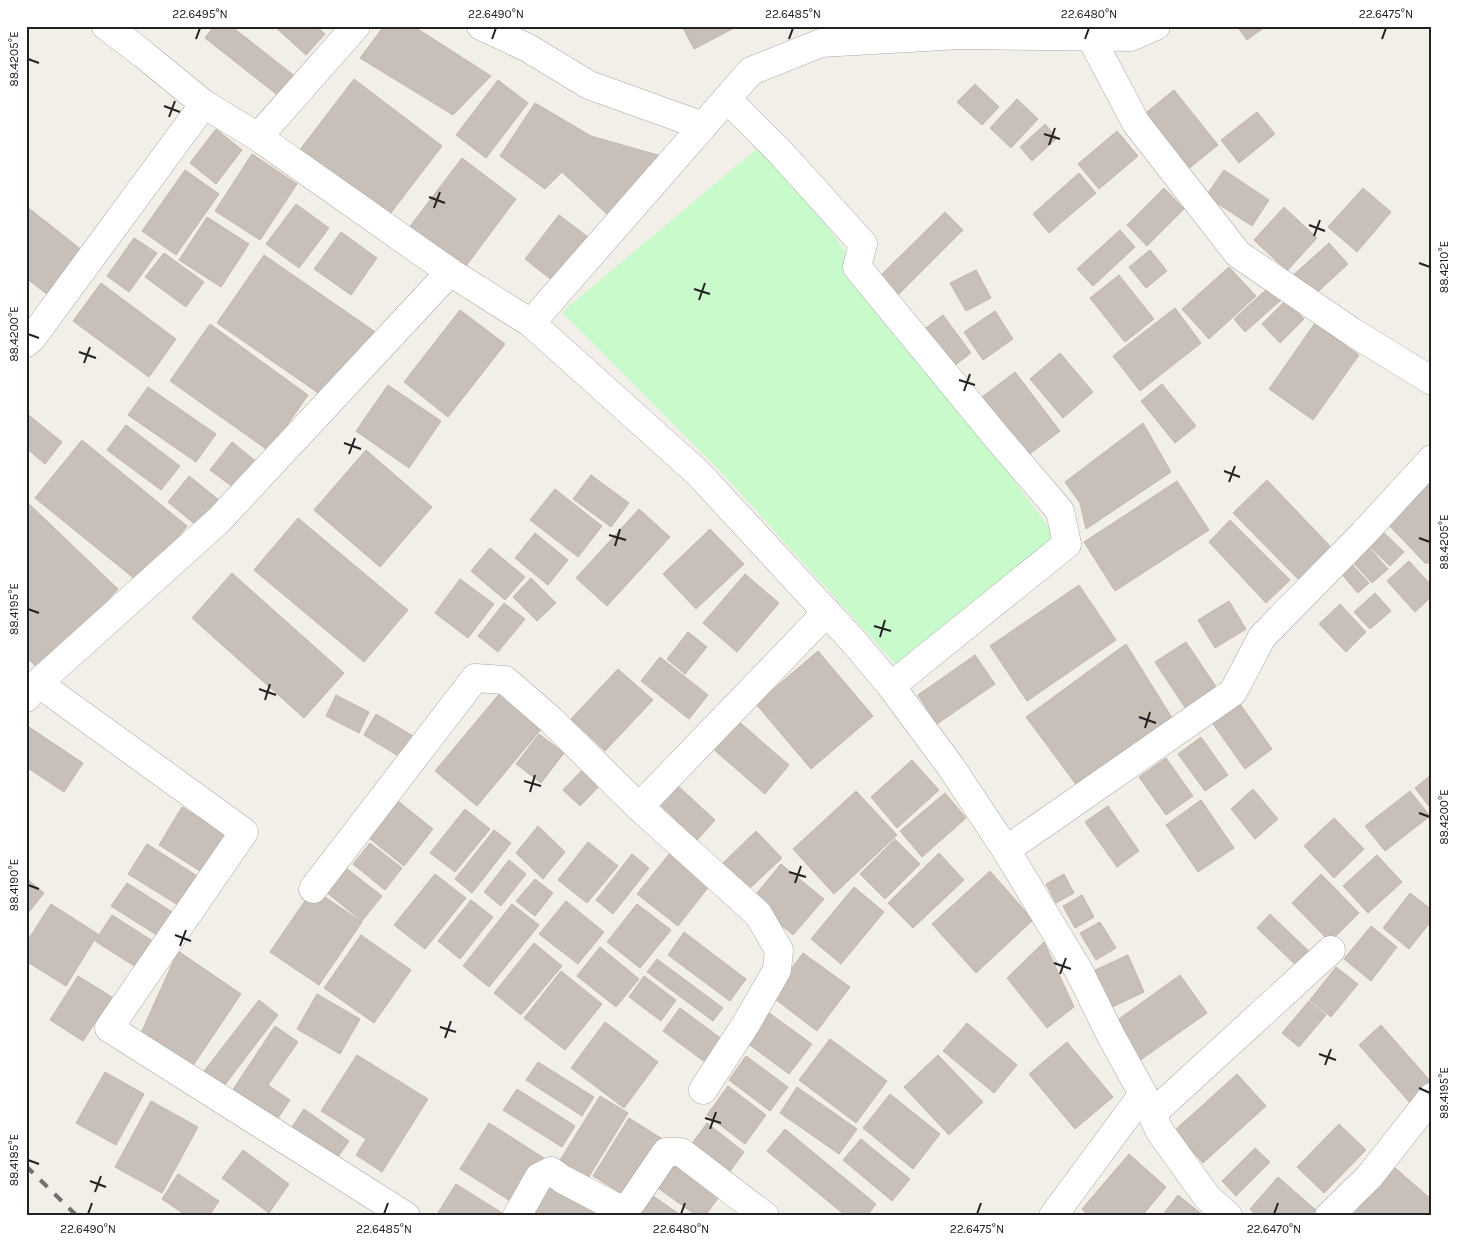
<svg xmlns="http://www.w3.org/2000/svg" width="1458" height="1242" font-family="Karla,sans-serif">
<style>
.park{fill:#c8facc}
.building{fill:#c7bfb8;stroke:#c4b6ab}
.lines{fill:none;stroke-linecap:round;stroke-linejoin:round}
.minor-casing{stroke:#a9a9a9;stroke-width:29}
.tertiary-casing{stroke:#a9a9a9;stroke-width:29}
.minor{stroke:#fff;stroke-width:28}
.tertiary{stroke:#fff;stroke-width:28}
.rail{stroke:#707070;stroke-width:4;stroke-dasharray:10 10;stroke-linecap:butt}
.ticks{fill:none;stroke:#222;stroke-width:2}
.neatline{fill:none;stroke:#222;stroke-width:2}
.ticks-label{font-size:12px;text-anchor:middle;fill:#222}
</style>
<rect width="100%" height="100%" fill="#f2efe9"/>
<path class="park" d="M765,142L1055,536L898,667L720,471L562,312Z"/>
<g class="building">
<path d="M214,26H231L296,77L280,97L205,38Z"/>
<path d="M274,26H316L325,34L306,55Z"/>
<path d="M384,26H413L491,76L453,115L360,58Z"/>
<path d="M682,26H738L694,49Z"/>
<path d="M1237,26H1266L1247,40Z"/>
<path d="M354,79L442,146L387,218L299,151Z"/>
<path d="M498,80L528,103L486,158L456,135Z"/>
<path d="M975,84L999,107L982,125L957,102Z"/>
<path d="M1174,90L1218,145L1187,170L1143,115Z"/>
<path d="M1017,99L1038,119L1011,148L990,128Z"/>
<path d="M535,103L591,136L661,156L608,215L562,172L545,189L500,156Z"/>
<path d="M1257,112L1275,134L1239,163L1221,140Z"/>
<path d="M1045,124L1057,138L1032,161L1020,147Z"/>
<path d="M216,129L242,150L216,184L190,163Z"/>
<path d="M1117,131L1138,156L1099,189L1078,164Z"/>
<path d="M252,154L297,184L260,240L215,211Z"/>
<path d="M462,158L516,199L463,270L408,229Z"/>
<path d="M185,170L219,194L176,255L142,231Z"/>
<path d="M1224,170L1269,200L1252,226L1206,196Z"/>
<path d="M1079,173L1096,193L1049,233L1033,214Z"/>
<path d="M1164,188L1184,209L1147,246L1127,225Z"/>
<path d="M1363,188L1391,212L1357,252L1328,227Z"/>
<path d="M296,204L329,228L299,268L266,244Z"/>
<path d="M26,206L87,254L52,298L26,278Z"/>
<path d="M1284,207L1317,238L1287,271L1254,240Z"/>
<path d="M945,212L963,230L898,295L880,276Z"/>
<path d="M559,215L592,240L558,285L525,259Z"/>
<path d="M207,217L249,244L221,287L179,260Z"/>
<path d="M1120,230L1135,247L1093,286L1077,269Z"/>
<path d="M341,232L377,258L351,295L314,269Z"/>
<path d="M134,238L157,253L129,292L107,276Z"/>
<path d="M1329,243L1348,264L1311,298L1291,277Z"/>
<path d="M1150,250L1167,271L1146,288L1129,267Z"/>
<path d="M164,253L204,282L186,307L145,277Z"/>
<path d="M264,255L374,331L327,399L217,323Z"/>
<path d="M1229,267L1256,296L1209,339L1182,309Z"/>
<path d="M976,270L991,298L966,311L950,283Z"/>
<path d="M1119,275L1154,319L1125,342L1090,298Z"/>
<path d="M101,283L176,339L149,377L73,321Z"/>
<path d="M1269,287L1281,300L1245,332L1234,319Z"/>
<path d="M1286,300L1304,319L1280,343L1262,324Z"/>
<path d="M1175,308L1201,343L1140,391L1113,356Z"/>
<path d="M460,310L505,344L448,417L404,382Z"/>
<path d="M995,311L1013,339L983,360L964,332Z"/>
<path d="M943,315L971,353L950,369L922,331Z"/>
<path d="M1315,323L1359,355L1313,420L1269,389Z"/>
<path d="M210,324L308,395L269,451L170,381Z"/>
<path d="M1060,353L1093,392L1063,418L1030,379Z"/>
<path d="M1015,372L1060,431L1027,456L982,397Z"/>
<path d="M1162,384L1196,426L1175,443L1141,401Z"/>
<path d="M388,385L441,421L409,468L356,431Z"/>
<path d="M148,387L216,434L196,462L128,415Z"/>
<path d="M26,413L62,442L45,464L26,448Z"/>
<path d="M1143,423L1171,472L1086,529L1080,503L1065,482Z"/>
<path d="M126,425L180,466L161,490L107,450Z"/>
<path d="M82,440L187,526L141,584L35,498Z"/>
<path d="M232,442L262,466L241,493L210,470Z"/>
<path d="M366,450L432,507L380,567L314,510Z"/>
<path d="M1432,471V559L1426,564L1383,519Z"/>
<path d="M591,475L629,503L611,527L573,499Z"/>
<path d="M189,476L224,504L203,531L168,502Z"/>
<path d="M1267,480L1332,548L1299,580L1233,513Z"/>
<path d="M1177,481L1209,530L1115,591L1084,542Z"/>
<path d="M555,489L602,526L578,557L530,520Z"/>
<path d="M26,501L118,589L41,671L26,657Z"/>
<path d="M639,509L670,537L607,606L576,578Z"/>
<path d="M298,518L408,610L364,662L254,570Z"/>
<path d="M1230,520L1290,580L1266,603L1209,542Z"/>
<path d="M710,529L744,564L696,609L663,574Z"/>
<path d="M1380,529L1404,552L1390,566L1366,543Z"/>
<path d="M535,533L568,560L548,585L515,558Z"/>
<path d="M1366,544L1388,569L1372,583L1350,559Z"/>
<path d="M490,548L525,577L505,600L471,571Z"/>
<path d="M1347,559L1369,583L1358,593L1337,569Z"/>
<path d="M1409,561L1432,586V596L1415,612L1387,581Z"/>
<path d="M232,573L344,673L304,718L192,618Z"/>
<path d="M745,574L779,603L737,652L703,623Z"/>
<path d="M531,578L556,603L537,621L513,597Z"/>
<path d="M460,579L494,604L468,638L435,613Z"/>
<path d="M1079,585L1116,640L1027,701L990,646Z"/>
<path d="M1375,593L1391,611L1370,629L1354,612Z"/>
<path d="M1229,601L1246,629L1215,648L1198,620Z"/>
<path d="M504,603L525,619L498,652L478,636Z"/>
<path d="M1340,604L1366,632L1346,652L1319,624Z"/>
<path d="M688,632L707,647L685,674L667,659Z"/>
<path d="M1186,642L1219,691L1188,712L1155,662Z"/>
<path d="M1126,644L1174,721L1078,787L1026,717Z"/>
<path d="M818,651L873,716L811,769L756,704Z"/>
<path d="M975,655L995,684L937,724L918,695Z"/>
<path d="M660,657L708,695L689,719L641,681Z"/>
<path d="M618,669L653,700L605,751L571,719Z"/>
<path d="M505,687L547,722L477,806L435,771Z"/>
<path d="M336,695L369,712L359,733L326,716Z"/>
<path d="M1240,704L1272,749L1245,769L1213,724Z"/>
<path d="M376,714L418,739L405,760L364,735Z"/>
<path d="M737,720L789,765L765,794L712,748Z"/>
<path d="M26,725L83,763L64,792L26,767Z"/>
<path d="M539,734L564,753L541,783L516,764Z"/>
<path d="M1201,737L1228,775L1205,791L1178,754Z"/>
<path d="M1166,758L1193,796L1166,815L1139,777Z"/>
<path d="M912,760L939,790L897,828L871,797Z"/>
<path d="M587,765L604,781L580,806L563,790Z"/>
<path d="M1432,774V810L1415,788Z"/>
<path d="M677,785L715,820L697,840L659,804Z"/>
<path d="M1253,789L1278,819L1255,839L1231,809Z"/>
<path d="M856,791L897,835L834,894L793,849Z"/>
<path d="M1410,791L1430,816L1385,851L1365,826Z"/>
<path d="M945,793L966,818L922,857L900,831Z"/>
<path d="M1201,800L1234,848L1198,872L1166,825Z"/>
<path d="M398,801L433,829L404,866L369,838Z"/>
<path d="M1108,806L1139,851L1117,867L1085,822Z"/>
<path d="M182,807L229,837L205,874L159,845Z"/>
<path d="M465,809L490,829L455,872L430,853Z"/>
<path d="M1334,818L1364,849L1334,878L1304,846Z"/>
<path d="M538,826L565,852L543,879L516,853Z"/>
<path d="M494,830L511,843L472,893L455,879Z"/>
<path d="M756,831L782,858L747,891L722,864Z"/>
<path d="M895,839L920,864L885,899L860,874Z"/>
<path d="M588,842L618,866L587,903L558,880Z"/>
<path d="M370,843L402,868L385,890L353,864Z"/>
<path d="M147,844L202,879L183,908L128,874Z"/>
<path d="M670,853L710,885L678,926L637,894Z"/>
<path d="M939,853L964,880L913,928L888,903Z"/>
<path d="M632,854L649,868L613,914L596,900Z"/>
<path d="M1377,855L1402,882L1368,913L1343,886Z"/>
<path d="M509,860L526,874L501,906L484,892Z"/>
<path d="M781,864L824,899L793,935L751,900Z"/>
<path d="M346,868L382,896L362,921L326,892Z"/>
<path d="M990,871L1033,920L976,973L932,924Z"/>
<path d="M435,874L466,898L425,949L394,925Z"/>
<path d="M1064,874L1074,893L1056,903L1046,884Z"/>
<path d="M1321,874L1359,913L1330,942L1292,903Z"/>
<path d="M26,878L44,893L26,916Z"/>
<path d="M535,879L553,893L535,916L516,901Z"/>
<path d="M127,883L177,915L163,939L111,906Z"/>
<path d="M854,887L884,912L841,964L811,939Z"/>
<path d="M313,889L362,922L319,985L270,952Z"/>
<path d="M1410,893L1432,910V920L1409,949L1383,928Z"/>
<path d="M1082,895L1094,917L1075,928L1063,906Z"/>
<path d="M471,900L493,917L460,959L438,941Z"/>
<path d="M566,901L604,932L578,964L539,934Z"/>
<path d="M51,904L98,934L66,986L26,961V943Z"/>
<path d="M512,904L539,925L489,987L463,966Z"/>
<path d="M637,904L671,930L640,968L607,942Z"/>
<path d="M1270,914L1315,957L1302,971L1257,928Z"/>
<path d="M112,915L159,945L142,971L95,941Z"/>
<path d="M1100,922L1116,948L1096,960L1080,933Z"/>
<path d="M1371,926L1397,947L1371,981L1344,959Z"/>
<path d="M684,932L746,979L730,1001L668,955Z"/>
<path d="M361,935L411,970L374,1023L324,988Z"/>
<path d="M1044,942L1074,1007L1047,1028L1007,978Z"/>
<path d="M534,943L562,966L521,1015L494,993Z"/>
<path d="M600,947L639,979L616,1007L577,976Z"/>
<path d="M178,951L241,994L190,1070L141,1033Z"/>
<path d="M803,953L850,987L817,1031L771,996Z"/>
<path d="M1128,955L1144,992L1108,1009L1091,972Z"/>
<path d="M657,959L723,1008L713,1021L647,972Z"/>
<path d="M1336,967L1358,984L1331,1017L1310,1000Z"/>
<path d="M561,971L602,1004L565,1050L524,1018Z"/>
<path d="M1180,975L1207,1013L1139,1061L1112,1024Z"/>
<path d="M78,976L112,997L83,1041L50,1020Z"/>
<path d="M644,976L676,1000L661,1021L629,997Z"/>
<path d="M317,994L360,1019L340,1054L297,1029Z"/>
<path d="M259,1000L278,1015L221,1090L201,1075Z"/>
<path d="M1309,1001L1326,1015L1299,1047L1282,1033Z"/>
<path d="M680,1008L726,1042L709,1065L663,1031Z"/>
<path d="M765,1010L812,1044L789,1074L743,1040Z"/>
<path d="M605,1022L658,1062L624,1108L571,1068Z"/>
<path d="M967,1023L1017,1065L994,1093L943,1051Z"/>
<path d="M1381,1025L1432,1083V1085L1411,1104L1359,1045Z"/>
<path d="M275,1026L298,1042L268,1085L290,1100L274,1124L230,1094Z"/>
<path d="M830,1039L887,1081L856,1123L799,1080Z"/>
<path d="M1067,1042L1113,1097L1075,1129L1029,1074Z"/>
<path d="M357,1055L428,1099L382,1172L356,1155L366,1139L321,1111Z"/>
<path d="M938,1055L983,1102L949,1135L904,1087Z"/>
<path d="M746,1056L788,1087L770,1111L729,1080Z"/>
<path d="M538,1062L594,1097L582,1116L526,1080Z"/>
<path d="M105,1072L144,1094L116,1145L76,1123Z"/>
<path d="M1237,1074L1266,1106L1203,1163L1174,1131Z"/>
<path d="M728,1086L766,1115L745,1144L707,1115Z"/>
<path d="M797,1087L857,1129L839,1154L780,1113Z"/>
<path d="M517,1089L575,1126L562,1147L503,1110Z"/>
<path d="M890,1094L940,1134L913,1169L863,1128Z"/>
<path d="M600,1096L628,1113L588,1178L560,1160Z"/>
<path d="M151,1101L198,1127L162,1193L115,1167Z"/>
<path d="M304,1109L349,1141L335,1161L290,1130Z"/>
<path d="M629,1118L664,1140L627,1197L593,1176Z"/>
<path d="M489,1123L544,1158L515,1204L460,1169Z"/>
<path d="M707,1123L744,1152L726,1177L688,1149Z"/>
<path d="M1339,1124L1366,1150L1324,1193L1297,1167Z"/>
<path d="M785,1129L876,1204L867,1216H846L767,1151Z"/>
<path d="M861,1139L910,1179L892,1201L843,1160Z"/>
<path d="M1255,1148L1270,1162L1236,1196L1222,1181Z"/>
<path d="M243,1150L289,1184L269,1213L222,1178Z"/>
<path d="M1129,1154L1166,1187L1142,1216H1089L1082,1209Z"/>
<path d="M669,1158L721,1194L705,1216H697L651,1183Z"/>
<path d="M1394,1167L1432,1200V1216H1352Z"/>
<path d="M178,1174L219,1201L209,1216H187L162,1199Z"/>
<path d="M1278,1177L1317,1211L1313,1216H1257L1250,1209Z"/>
<path d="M456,1184L507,1216H436Z"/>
<path d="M549,1184L603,1216H532Z"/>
<path d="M646,1191L682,1216H629Z"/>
<path d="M1178,1195L1204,1216H1162Z"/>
</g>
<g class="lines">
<g class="minor-casing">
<g id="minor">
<path d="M481,26L528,48L589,85L703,126"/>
<path d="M1090,36L1136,123L1238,254L1351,331L1432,381"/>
<path d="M727,99L780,152L863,244L857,267L995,435L1060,511L1067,544L891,686"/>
<path d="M258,137L356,26"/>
<path d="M531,323L751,71L821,43L959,35L1131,37L1156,26"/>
<path d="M26,343L32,338L204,104"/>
<path d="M38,683L244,832L109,1028L406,1216"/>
<path d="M26,698L38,683L219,520L450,272"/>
<path d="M639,807L827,612"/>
<path d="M1006,850L1233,692L1262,637L1363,534L1432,459"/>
<path d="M313,889L475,678L505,680L551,720L639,807L758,914L779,950L777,970L746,1024L703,1090"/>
<path d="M1152,1114L1331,950"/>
<path d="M517,1216L539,1177L551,1171L562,1179L621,1210L632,1202L666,1152H681L765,1216"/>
<path d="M1053,1216L1143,1094"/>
<path d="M1329,1216L1369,1177L1432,1097"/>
</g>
</g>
<g class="tertiary-casing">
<path id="tertiary" d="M106,26L143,54L204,104L258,137L450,272L531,323L698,473L855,643L891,686L951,767L1006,850L1079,971L1110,1034L1143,1094L1159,1130L1207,1197L1228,1216"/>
</g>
<use href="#minor" class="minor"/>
<use href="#tertiary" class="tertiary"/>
<path class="rail" d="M26,1166L77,1216"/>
</g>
<path class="ticks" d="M196,39L200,28M492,39L496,28M789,39L793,28M1085,39L1089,28M1382,39L1386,28M28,59L39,63M164,106L180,112M169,117L175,101M1044,134L1060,139M1049,145L1055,128M429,197L445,203M434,208L440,192M1309,225L1325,231M1314,236L1320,220M1419,263L1430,267M694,289L710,294M699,300L705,283M28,334L39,338M79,352L96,358M84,363L90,347M959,380L975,385M964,391L970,374M344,443L361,449M349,454L355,438M1224,471L1240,477M1229,482L1235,466M609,535L626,540M1419,538L1430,542M615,546L620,529M28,609L39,613M874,626L891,631M880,637L885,620M259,689L276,695M265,700L270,684M1139,717L1156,723M1145,728L1150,712M524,781L541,786M530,792L535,775M1419,813L1430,817M789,872L806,877M795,883L801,866M28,885L39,889M175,935L191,941M180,946L186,930M1054,963L1071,969M1060,974L1066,958M440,1027L456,1032M445,1038L451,1021M1319,1054L1336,1060M1325,1065L1331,1049M1419,1088L1430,1093M705,1118L721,1123M710,1129L716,1112M28,1160L39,1164M90,1181L106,1187M95,1192L101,1176M88,1214L92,1203M384,1214L388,1203M681,1214L685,1203M977,1214L981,1203M1274,1214L1278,1203"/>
<rect width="1458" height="1242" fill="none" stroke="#ffffff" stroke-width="55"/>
<rect x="28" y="28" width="1402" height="1186" class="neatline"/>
<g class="ticks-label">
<text x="200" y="18">22.6495°N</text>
<text x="496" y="18">22.6490°N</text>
<text x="793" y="18">22.6485°N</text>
<text x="1089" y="18">22.6480°N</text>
<text x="1386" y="18">22.6475°N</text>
<text transform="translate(14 59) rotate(-90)" y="4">88.4205°E</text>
<text transform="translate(1444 267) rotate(-90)" y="4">88.4210°E</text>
<text transform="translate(14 334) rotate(-90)" y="4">88.4200°E</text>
<text transform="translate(1444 542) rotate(-90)" y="4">88.4205°E</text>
<text transform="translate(14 609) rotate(-90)" y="4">88.4195°E</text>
<text transform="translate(1444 817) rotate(-90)" y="4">88.4200°E</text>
<text transform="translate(14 885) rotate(-90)" y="4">88.4190°E</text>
<text transform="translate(1444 1093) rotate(-90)" y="4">88.4195°E</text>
<text transform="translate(14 1160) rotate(-90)" y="4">88.4185°E</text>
<text x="88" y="1233">22.6490°N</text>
<text x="384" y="1233">22.6485°N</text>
<text x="681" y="1233">22.6480°N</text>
<text x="977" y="1233">22.6475°N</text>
<text x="1274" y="1233">22.6470°N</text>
</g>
</svg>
